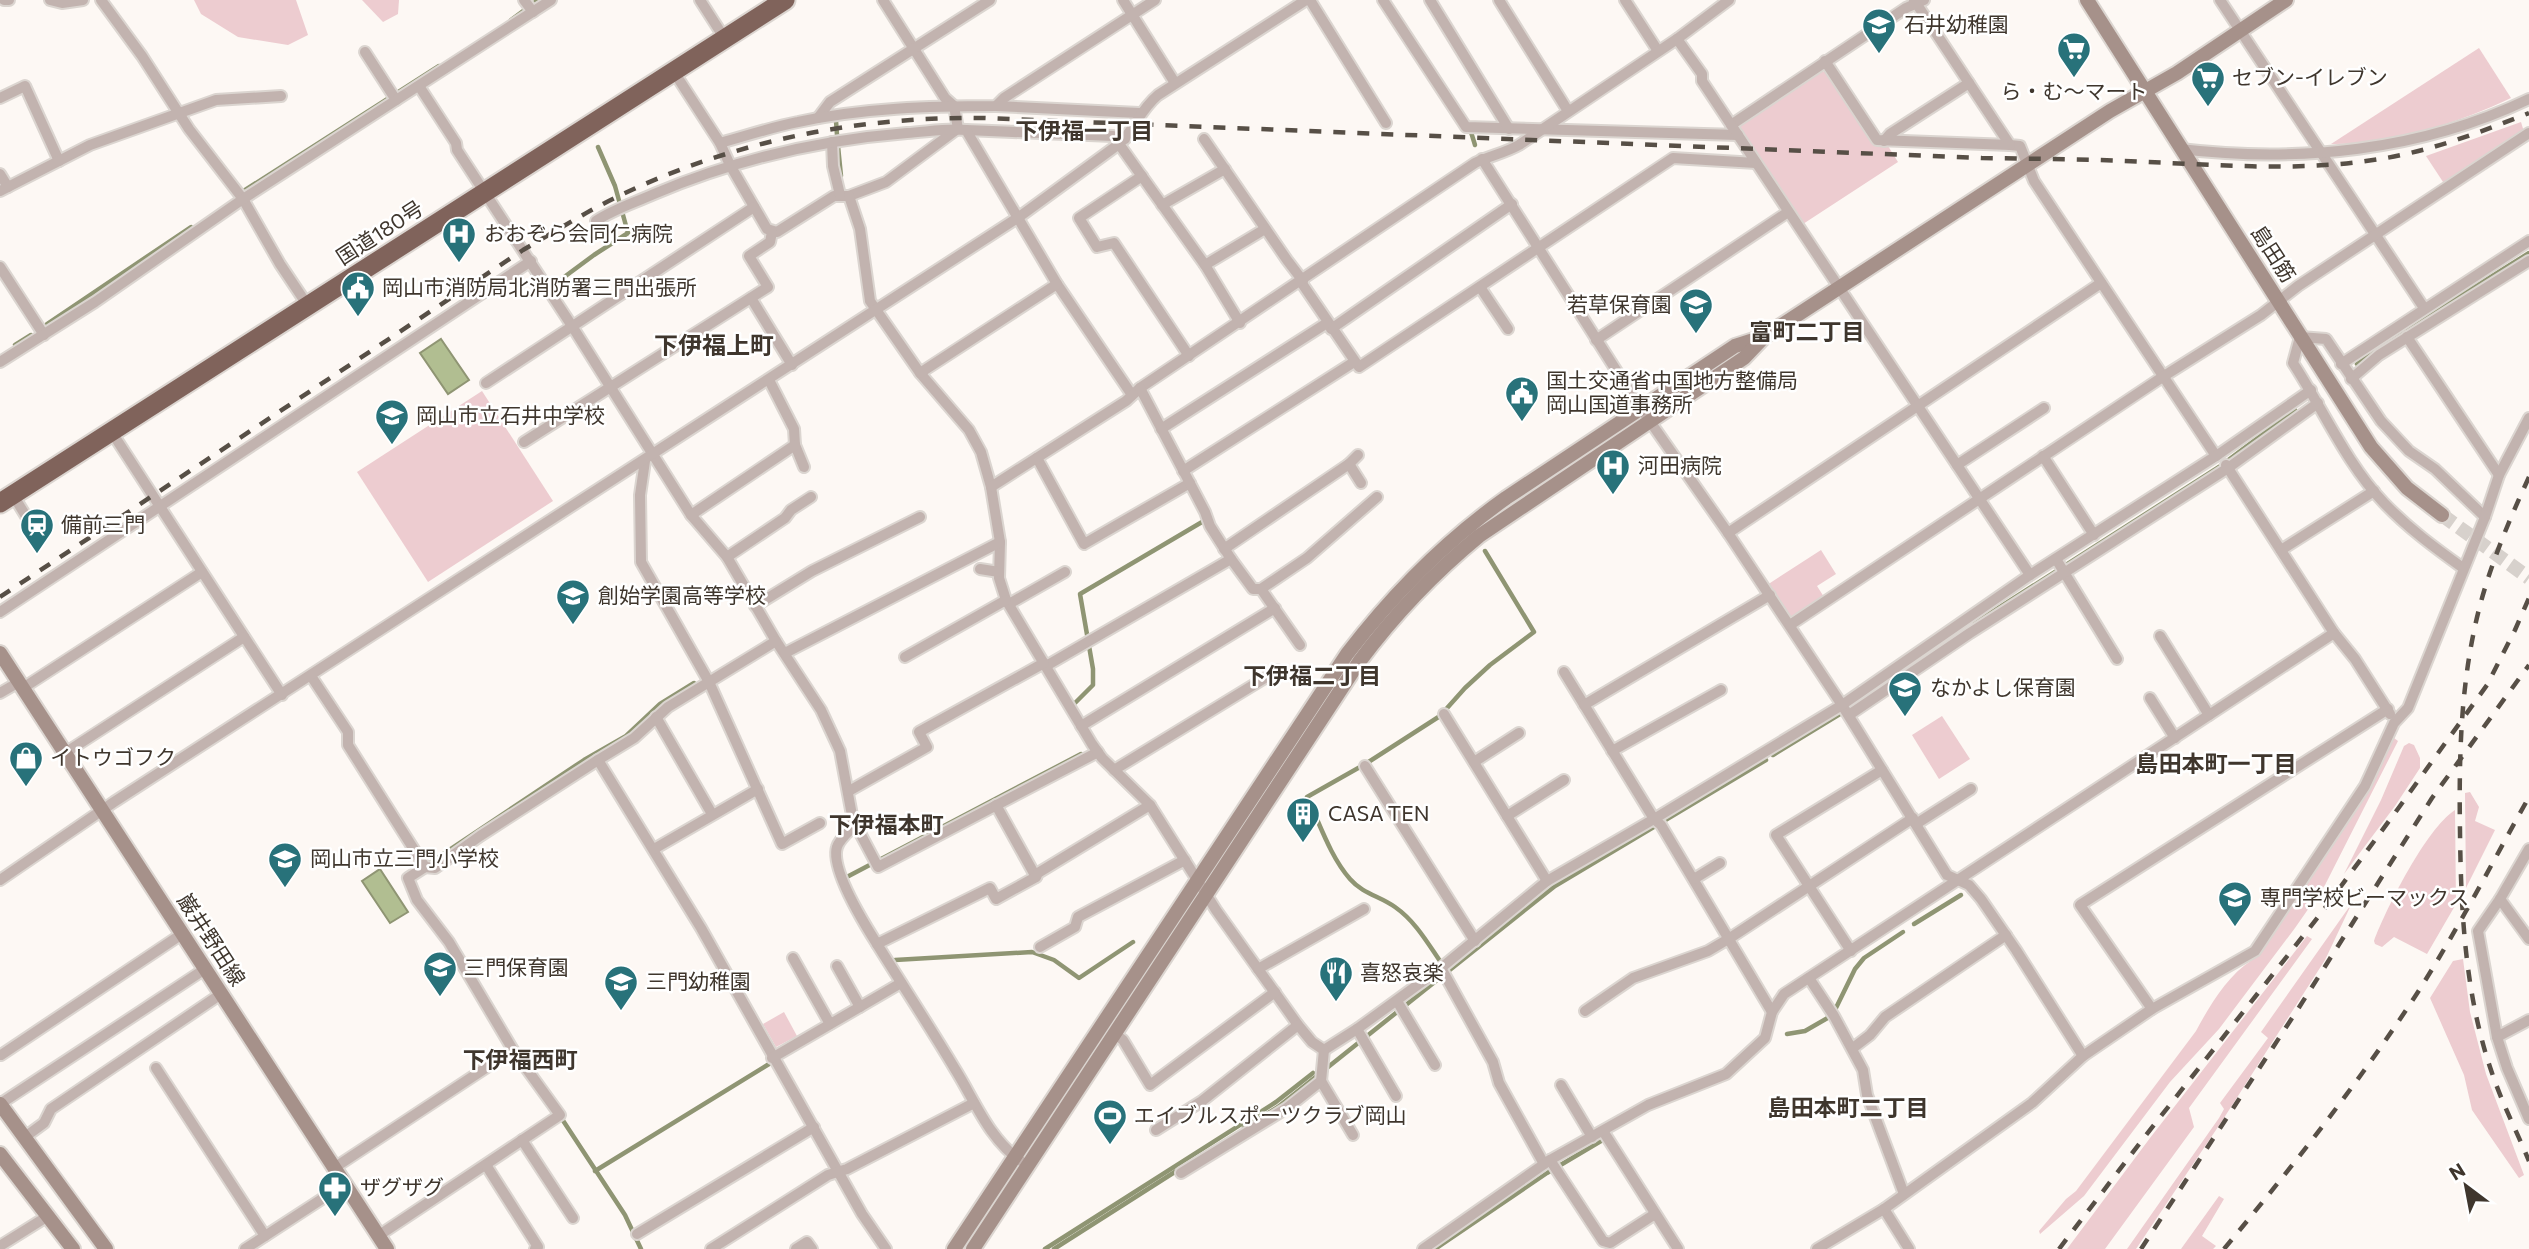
<svg xmlns="http://www.w3.org/2000/svg" width="2529" height="1249" font-family="Commissioner,'Noto Sans JP',sans-serif">
<style>
.green{fill:#edccd0}
.water{fill:#b1be91;stroke:#8f9573;stroke-width:2}
.lines{fill:none;stroke-linecap:round;stroke-linejoin:round}
.stream{stroke:#8f9573;stroke-width:4.5}
.secondary-tunnel{stroke:#d7d1cc;stroke-width:14;stroke-dasharray:14 7;stroke-linecap:butt}
.street-casing{stroke:#dbd5d0;stroke-width:14}
.secondary-casing{stroke:#dbd5d0;stroke-width:18}
.highway-casing{stroke:#dbd5d0;stroke-width:23}
.street{stroke:#c2b3af;stroke-width:10}
.secondary{stroke:#a6918a;stroke-width:14}
.highway{stroke:#80635b;stroke-width:19}
.rail{stroke:#574f46;stroke-width:4.5;stroke-dasharray:12 12;stroke-linecap:butt}
.labels{text-anchor:middle;stroke-width:5;stroke-linejoin:round;paint-order:stroke}
.poi-label{font-size:21px;fill:#3f362d;stroke:#fff;text-anchor:start}
.street-label{font-size:21px;fill:#3f362d;stroke:#fff}
.neighbourhood-label{font-size:23px;font-weight:bold;fill:#3f362d;stroke:#fff}
.quarter-label{font-size:24px;font-weight:bold;fill:#3f362d;stroke:#fff}
</style>
<rect width="100%" height="100%" fill="#fdf8f4"/>
<g class="green">
<path d="M194,0H296L308,35L288,45L238,37L201,14Z"/>
<path d="M362,0H399L398,14L383,22Z"/>
<path d="M2479,48L2511,98C2459,123 2389,145 2331,144Z"/>
<path d="M1822,71L1828,73L1873,145L1888,146L1898,162L1803,224L1738,125Z"/>
<path d="M2521,122L2524,132L2445,185L2426,156Z"/>
<path d="M482,391L553,501L428,582L357,472Z"/>
<path d="M1821,550L1836,574L1817,586L1824,597L1790,619L1767,585Z"/>
<path d="M1942,716L1970,759L1939,779L1912,735Z"/>
<path d="M2394,738L2398,741L2325,885L2295,928L2219,1029L2170,1082L2084,1196L2040,1234L2039,1231L2066,1199L2076,1191L2196,1031C2210,1005 2227,976 2252,960L2368,789Z"/>
<path d="M2409,743L2414,745L2420,758V768L2395,806L2344,874L2381,800L2404,746Z"/>
<path d="M2470,792L2479,807L2475,821L2495,830L2466,888L2465,793Z"/>
<path d="M2455,810L2456,904L2427,954L2394,937L2382,947L2375,944L2374,941C2387,907 2426,829 2455,810Z"/>
<path d="M2352,903L2325,960L2222,1121L2136,1249H2127L2219,1118L2224,1109L2220,1103L2268,1038L2261,1032Z"/>
<path d="M2307,936L2312,939L2189,1108L2194,1127L2105,1249H2067L2150,1138Z"/>
<path d="M2463,959L2470,1012L2486,1074L2524,1175L2519,1178L2472,1110L2464,1075L2430,998L2453,961Z"/>
<path d="M784,1012L797,1036L776,1047L763,1024Z"/>
<path d="M2219,1196L2224,1199L2202,1236L2216,1246L2213,1249H2181Z"/>
</g>
<g class="water">
<path d="M441,339L469,380L448,394L420,353Z"/>
<path d="M380,869L408,912L390,923L362,881Z"/>
</g>
<g class="lines">
<g class="stream">
<path d="M511,20L538,0"/>
<path d="M836,121L837,135"/>
<path d="M1471,132L1475,145"/>
<path d="M838,146L841,176"/>
<path d="M242,192L439,66"/>
<path d="M552,286L594,255L628,233L615,186L598,147"/>
<path d="M47,324L191,227"/>
<path d="M15,345L31,335"/>
<path d="M2357,364L2393,338L2529,253"/>
<path d="M1975,623L2219,467L2295,410"/>
<path d="M1075,703L1093,685V669L1080,594L1202,522"/>
<path d="M1773,755L1840,714"/>
<path d="M431,862L584,760L626,736L660,704L694,683"/>
<path d="M843,879L1081,754"/>
<path d="M1914,924L1961,895"/>
<path d="M895,960L1032,952L1054,960L1079,978L1133,942"/>
<path d="M1440,961C1427,942 1415,921 1395,907C1380,896 1363,894 1350,879C1330,856 1320,824 1307,797L1367,763L1440,716L1465,688L1490,665L1534,632L1485,551"/>
<path d="M1834,1012L1855,969L1864,958L1903,932"/>
<path d="M1787,1034L1805,1031L1831,1016"/>
<path d="M562,1119L625,1215L641,1249"/>
<path d="M1244,1128L1278,1107L1555,886L1766,760"/>
<path d="M595,1171L769,1064"/>
<path d="M1045,1249L1276,1102L1313,1073"/>
<path d="M1054,1249L1181,1168"/>
<path d="M1435,1249L1547,1173L1601,1141"/>
</g>
<path class="secondary-tunnel" d="M2442,515L2529,578"/>
<g class="street-casing">
<g id="street">
<path d="M4,0H9"/>
<path d="M50,0L62,3L83,0"/>
<path d="M101,0L142,56L189,129L243,199L280,264L308,306"/>
<path d="M524,0L533,12"/>
<path d="M700,0L725,39"/>
<path d="M883,0L945,98L954,106L958,129"/>
<path d="M1123,0L1175,83"/>
<path d="M1310,0L1386,123"/>
<path d="M1383,0L1466,127L1738,135"/>
<path d="M1430,0L1509,129"/>
<path d="M1499,0L1568,111"/>
<path d="M1625,0L1658,51"/>
<path d="M1914,0L2010,145L2020,146L2034,181L2216,456"/>
<path d="M2220,0L2424,308"/>
<path d="M1677,39L1729,0"/>
<path d="M365,52L396,100"/>
<path d="M1825,61L1877,140L2010,145"/>
<path d="M674,72L720,143L730,165L767,229L777,232L834,196H849L886,182L956,130"/>
<path d="M419,86L456,143L457,150L572,326L691,515L727,557L776,641L821,710L840,751L854,826L860,833L878,867L1098,752"/>
<path d="M0,98L25,86L59,161"/>
<path d="M996,106L1139,113"/>
<path d="M818,118L830,102L990,0"/>
<path d="M1731,125L1906,8L1924,0"/>
<path d="M966,130L1113,136L1125,139"/>
<path d="M1204,139L1287,260L1303,281"/>
<path d="M1884,141L1890,134L1969,83"/>
<path d="M832,142L833,166L840,195"/>
<path d="M720,143C746,136 772,127 798,122C863,108 930,106 996,106L1004,98L1155,0"/>
<path d="M1119,144L1205,265L1240,323"/>
<path d="M2180,149C2298,163 2421,151 2529,99"/>
<path d="M1482,159L1635,400L1728,533L1842,705L1947,875L1969,885L1981,899L2016,950L2083,1056"/>
<path d="M0,174L8,187"/>
<path d="M1142,176L1079,218L1097,247L1114,243L1189,356"/>
<path d="M0,191L90,145L216,100L281,96"/>
<path d="M849,196L860,229L870,301L920,373L969,430L981,452L991,487L1000,542L999,578L1006,600L1092,744L1102,758L1150,805L1216,910L1298,1025L1312,1042L1324,1050"/>
<path d="M1162,205L1225,169"/>
<path d="M596,221C614,209 634,203 654,194C734,160 819,140 907,133C926,132 947,128 966,130L1057,284L1132,395"/>
<path d="M1205,265L1265,229"/>
<path d="M0,267L44,335"/>
<path d="M1301,282L1359,367L1673,158L1756,163"/>
<path d="M1480,287L1508,329"/>
<path d="M751,298L792,365"/>
<path d="M1331,329L1512,204"/>
<path d="M2407,337L2499,475"/>
<path d="M1596,340L1788,212"/>
<path d="M0,362L95,302L243,199L551,0"/>
<path d="M2341,364L2529,241"/>
<path d="M920,373L1057,284"/>
<path d="M2351,379L2379,355L2529,261"/>
<path d="M769,380L794,429L795,445L804,467"/>
<path d="M486,383L754,207"/>
<path d="M1161,429L1327,323"/>
<path d="M111,431L282,695"/>
<path d="M524,442L768,287L749,256L770,242L772,232"/>
<path d="M2043,456L2094,535"/>
<path d="M1037,458L1084,544L1190,483"/>
<path d="M645,461L640,495L641,562L709,682L782,844L820,823"/>
<path d="M1349,464L1361,483"/>
<path d="M1957,465L2044,408"/>
<path d="M2226,465L2334,633L2355,659L2390,714"/>
<path d="M1183,471L1354,362"/>
<path d="M991,487L1126,401L1140,388L1475,163C1489,156 1505,153 1519,145L1677,39L1702,74V81L2030,575"/>
<path d="M13,495L40,539"/>
<path d="M691,515L795,445"/>
<path d="M1728,533L2101,283"/>
<path d="M1224,549L1349,464L1358,455"/>
<path d="M2281,550L2374,491"/>
<path d="M727,557L785,518L791,510L811,497"/>
<path d="M1231,559L1253,589H1261L1307,558L1377,497"/>
<path d="M2056,559L2117,659"/>
<path d="M2463,568C2435,548 2408,528 2384,503C2346,463 2323,409 2293,363L2300,337L2326,339L2381,421L2409,451L2435,469L2485,517"/>
<path d="M980,569L999,572"/>
<path d="M1261,589L1300,645"/>
<path d="M1009,604L1065,572"/>
<path d="M755,606L812,571L920,517"/>
<path d="M0,612L531,261"/>
<path d="M1790,625L2164,376L2261,315L2298,286L2529,133"/>
<path d="M2160,636L2209,715"/>
<path d="M776,641L668,707L634,738L598,760L701,928L862,1214L886,1249"/>
<path d="M785,653L1000,542"/>
<path d="M905,657L1006,600"/>
<path d="M1046,666L1231,559L1210,526L1205,512L1140,388"/>
<path d="M1564,672L1654,819L1661,825L1772,1012"/>
<path d="M311,676L348,732V745L425,867L408,878L417,900L449,942L513,1050L560,1115L378,1236"/>
<path d="M23,688L202,572"/>
<path d="M0,693L19,682"/>
<path d="M2150,698L2175,738"/>
<path d="M1584,705L1770,595"/>
<path d="M1444,714L1547,881"/>
<path d="M1849,715L1970,633L2228,468L2318,403"/>
<path d="M656,717L712,814"/>
<path d="M1081,726L1275,608"/>
<path d="M1612,751L1721,690"/>
<path d="M65,753L244,637"/>
<path d="M1474,762L1519,733"/>
<path d="M1365,766L1475,941"/>
<path d="M1114,770L1278,670"/>
<path d="M849,791L927,747L919,732L1044,663"/>
<path d="M996,805L1036,877"/>
<path d="M1507,816L1564,780"/>
<path d="M1916,824L1971,789"/>
<path d="M854,826C848,832 839,840 837,847C830,869 865,925 877,944"/>
<path d="M654,849L758,789"/>
<path d="M2529,849L2500,899L2529,939"/>
<path d="M425,867L435,868L480,836L598,760"/>
<path d="M1694,879L1720,863"/>
<path d="M0,880L114,802L1019,217L1119,144C1135,129 1139,111 1158,95L1306,0"/>
<path d="M2500,899L2478,931L2497,1037L2507,1068L2529,1119"/>
<path d="M1040,947L1075,927L1078,917L1185,860"/>
<path d="M1851,951L1776,835L1882,770"/>
<path d="M793,958L830,1024"/>
<path d="M837,966L860,1007"/>
<path d="M1441,968L1493,1062L1499,1083L1544,1164"/>
<path d="M1258,969L1364,909"/>
<path d="M1809,978L1834,1016L1863,1070L1867,1095L1904,1194"/>
<path d="M1397,1001L1435,1065"/>
<path d="M2152,1009L2080,905L2388,709"/>
<path d="M1585,1011L1633,978L1708,951L1730,938L1913,818"/>
<path d="M1357,1029L1396,1096"/>
<path d="M1115,1034L1123,1040L1150,1085L1275,992"/>
<path d="M2497,1037L2529,1020"/>
<path d="M1853,1048L1870,1035L1885,1017L2006,935"/>
<path d="M1324,1050L1357,1029L1441,968L1547,881L1654,819L1842,705L2030,575L2219,454L2311,390"/>
<path d="M1,1055L182,934"/>
<path d="M772,1058L901,983"/>
<path d="M156,1068L265,1236"/>
<path d="M1321,1081L1353,1135"/>
<path d="M1561,1085L1592,1137"/>
<path d="M0,1104L205,969"/>
<path d="M1156,1130L1202,1101L1298,1025"/>
<path d="M1603,1131L1678,1249"/>
<path d="M25,1137L44,1123L51,1109L221,994"/>
<path d="M522,1140L573,1218"/>
<path d="M1550,1160L1603,1241L1610,1243L1655,1214"/>
<path d="M1021,1161C989,1139 975,1101 955,1069C930,1027 903,986 877,944L990,888L996,899L1036,877L1038,873L1150,805"/>
<path d="M486,1165L538,1247L535,1249"/>
<path d="M334,1168L513,1050"/>
<path d="M1181,1173L1287,1108L1321,1081L1324,1050"/>
<path d="M1884,1209L1909,1249"/>
<path d="M637,1234L814,1127"/>
<path d="M0,1246L48,1216"/>
<path d="M245,1249L345,1184"/>
<path d="M711,1249L828,1175L847,1169L974,1103"/>
<path d="M796,1249L807,1242L812,1249"/>
<path d="M1423,1249L1550,1160L1648,1105L1726,1074L1765,1038L1772,1012L1784,994L2334,633"/>
<path d="M1817,1249L1884,1209L2032,1103L2083,1056L2152,1009L2255,951L2365,786L2394,723L2408,708L2485,517L2499,475L2529,418"/>
</g>
</g>
<g class="secondary-casing">
<g id="secondary">
<path d="M2087,0L2371,447L2407,488L2442,515"/>
<path d="M0,653L387,1249"/>
<path d="M0,1104L106,1249"/>
<path d="M0,1154L73,1249"/>
<path d="M954,1249L1347,654C1393,594 1444,542 1506,498L1735,346L1763,337"/>
<path d="M973,1249L1359,662C1394,615 1434,573 1479,536L1744,358L1765,336L2110,111L2177,73L2286,0"/>
</g>
</g>
<g class="highway-casing">
<path id="highway" d="M0,503L785,0"/>
</g>
<use href="#street" class="street"/>
<use href="#secondary" class="secondary"/>
<use href="#highway" class="highway"/>
<g class="rail">
<path d="M2529,477C2506,527 2485,577 2474,631C2460,697 2459,765 2460,832C2461,913 2465,995 2492,1073C2502,1103 2517,1132 2529,1161"/>
<path d="M0,597L523,250C556,231 587,211 621,195C733,141 860,116 984,118L1982,158C2037,159 2092,159 2147,162C2219,165 2294,171 2366,161C2423,154 2476,134 2529,113"/>
<path d="M2059,1249L2146,1135L2322,912L2400,806L2487,685L2515,630L2529,598"/>
<path d="M2141,1249L2298,1009L2432,798L2529,665"/>
<path d="M2224,1249C2292,1167 2358,1084 2416,995C2457,931 2492,863 2529,797"/>
</g>
</g>
<defs>
<g id="school-pin" transform="scale(1.75)"><path d="M0 17L-7.5 6A9.5 9.5 0 1 1 7.5 6Z" fill="#28727a" stroke="#fff"/><path d="M0-5L7-2L0 1L-7-2ZM-4 1L0 2.5L4 1V4Q0 6-4 4Z" fill="#fff"/></g>
<g id="supermarket-pin" transform="scale(1.75)"><path d="M0 17L-7.5 6A9.5 9.5 0 1 1 7.5 6Z" fill="#28727a" stroke="#fff"/><path d="M-6-5.5h2.5l.6 2H6L4.5 2H-2.5L-4.4-4H-6ZM-1.5 3.2a1.3 1.3 0 1 0 .1 0ZM3 3.2a1.3 1.3 0 1 0 .1 0Z" fill="#fff"/></g>
<g id="hospital-pin" transform="scale(1.75)"><path d="M0 17L-7.5 6A9.5 9.5 0 1 1 7.5 6Z" fill="#28727a" stroke="#fff"/><path d="M-5-5h3v3.5h4V-5h3V5h-3V1.5h-4V5h-3Z" fill="#fff"/></g>
<g id="civic-pin" transform="scale(1.75)"><path d="M0 17L-7.5 6A9.5 9.5 0 1 1 7.5 6Z" fill="#28727a" stroke="#fff"/><path d="M-.6-6.5H3V-4.5H.6V-3L4-1V1h2V6H-6V1h2V-1L-.6-3ZM-1.2 2.5V6h2.4V2.5Z" fill="#fff"/></g>
<g id="station-pin" transform="scale(1.75)"><path d="M0 17L-7.5 6A9.5 9.5 0 1 1 7.5 6Z" fill="#28727a" stroke="#fff"/><path d="M-3-6H3Q5-6 5-4V2Q5 4 3 4L4.5 6H3L1.5 4h-3L-3 6H-4.5L-3 4Q-5 4-5 2V-4Q-5-6-3-6ZM-3.5-4v3h7v-3ZM-3.5 1v1.5H-2V1ZM2 1v1.5H3.5V1Z" fill="#fff"/></g>
<g id="shop-pin" transform="scale(1.75)"><path d="M0 17L-7.5 6A9.5 9.5 0 1 1 7.5 6Z" fill="#28727a" stroke="#fff"/><path d="M-5-2.5h2.3a2.7 3.5 0 0 1 5.4 0H5L5.5 6h-11ZM-1.5-2.5h3a1.5 2.3 0 0 0-3 0Z" fill="#fff"/></g>
<g id="building-pin" transform="scale(1.75)"><path d="M0 17L-7.5 6A9.5 9.5 0 1 1 7.5 6Z" fill="#28727a" stroke="#fff"/><path d="M-4-6H4V6H1V3H-1V6H-4ZM-2.5-4.3h1.7v1.8h-1.7ZM.8-4.3h1.7v1.8H.8ZM-2.5-1h1.7V.8h-1.7ZM.8-1h1.7V.8H.8Z" fill="#fff"/></g>
<g id="university-pin" transform="scale(1.75)"><path d="M0 17L-7.5 6A9.5 9.5 0 1 1 7.5 6Z" fill="#28727a" stroke="#fff"/><path d="M0-5L7-2L0 1L-7-2ZM-4 1L0 2.5L4 1V4Q0 6-4 4Z" fill="#fff"/></g>
<g id="restaurant-pin" transform="scale(1.75)"><path d="M0 17L-7.5 6A9.5 9.5 0 1 1 7.5 6Z" fill="#28727a" stroke="#fff"/><path d="M-5-6h1v4h1v-4h1v4h1v-4h1v5L-1.5 .5V6h-2V.5L-5-1ZM5-6V6H3V1.5H1.5Q1.5-4 5-6Z" fill="#fff"/></g>
<g id="stadium-pin" transform="scale(1.75)"><path d="M0 17L-7.5 6A9.5 9.5 0 1 1 7.5 6Z" fill="#28727a" stroke="#fff"/><path d="M0-5a6.5 5 0 1 0 0 10a6.5 5 0 1 0 0-10ZM-3.5-1.8h7v3.6h-7Z" fill="#fff"/></g>
<g id="pharmacy-pin" transform="scale(1.75)"><path d="M0 17L-7.5 6A9.5 9.5 0 1 1 7.5 6Z" fill="#28727a" stroke="#fff"/><path d="M-2-6h4v4h4v4h-4v4h-4v-4h-4v-4h4Z" fill="#fff"/></g>
</defs>
<g fill-rule="evenodd">
<use href="#school-pin" x="1879" y="25"/>
<use href="#supermarket-pin" x="2074" y="49"/>
<use href="#supermarket-pin" x="2208" y="78"/>
<use href="#hospital-pin" x="459" y="234"/>
<use href="#civic-pin" x="358" y="288"/>
<use href="#school-pin" x="1696" y="305"/>
<use href="#civic-pin" x="1522" y="393"/>
<use href="#school-pin" x="392" y="416"/>
<use href="#hospital-pin" x="1613" y="466"/>
<use href="#station-pin" x="37" y="525"/>
<use href="#school-pin" x="573" y="596"/>
<use href="#school-pin" x="1905" y="688"/>
<use href="#shop-pin" x="26" y="758"/>
<use href="#building-pin" x="1303" y="814"/>
<use href="#school-pin" x="285" y="859"/>
<use href="#university-pin" x="2235" y="898"/>
<use href="#school-pin" x="440" y="968"/>
<use href="#restaurant-pin" x="1336" y="973"/>
<use href="#school-pin" x="621" y="982"/>
<use href="#stadium-pin" x="1110" y="1116"/>
<use href="#pharmacy-pin" x="335" y="1188"/>
</g>
<g class="labels">
<g class="poi-label">
<text x="1904" y="32">石井幼稚園</text>
<text x="2232" y="85">セブン-イレブン</text>
<text x="2074" y="99" text-anchor="middle">ら・む〜マート</text>
<text x="484" y="241">おおぞら会同仁病院</text>
<text x="382" y="295">岡山市消防局北消防署三門出張所</text>
<text x="1672" y="312" text-anchor="end">若草保育園</text>
<text x="1546" y="388">国土交通省中国地方整備局<tspan x="1546" dy="24">岡山国道事務所</tspan></text>
<text x="416" y="423">岡山市立石井中学校</text>
<text x="1638" y="473">河田病院</text>
<text x="61" y="532">備前三門</text>
<text x="598" y="603">創始学園高等学校</text>
<text x="1930" y="695">なかよし保育園</text>
<text x="50" y="765">イトウゴフク</text>
<text x="1328" y="821">CASA TEN</text>
<text x="310" y="866">岡山市立三門小学校</text>
<text x="2260" y="905">専門学校ビーマックス</text>
<text x="464" y="975">三門保育園</text>
<text x="1360" y="980">喜怒哀楽</text>
<text x="646" y="989">三門幼稚園</text>
<text x="1134" y="1123">エイブルスポーツクラブ岡山</text>
<text x="360" y="1195">ザグザグ</text>
</g>
<g class="street-label">
<text transform="translate(380 233) rotate(-33)" y="7">国道180号</text>
<text transform="translate(2273 254) rotate(57)" y="7">島田筋</text>
<text transform="translate(211 940) rotate(57)" y="7">巌井野田線</text>
</g>
<g class="neighbourhood-label">
<text x="1084" y="139">下伊福一丁目</text>
<text x="1807" y="340">富町二丁目</text>
<text x="1312" y="684">下伊福二丁目</text>
<text x="2216" y="772">島田本町一丁目</text>
<text x="886" y="833">下伊福本町</text>
<text x="520" y="1068">下伊福西町</text>
<text x="1848" y="1116">島田本町二丁目</text>
</g>
<g class="quarter-label">
<text x="714" y="354">下伊福上町</text>
</g>
</g>
<g transform="translate(2466 1186) rotate(328)" stroke="#ffffff" stroke-width="5" paint-order="stroke">
<path d="M0-5L12 26L0 18L-12 26Z" fill="#3f362d"/>
<text y="-10" font-size="19" font-weight="bold" text-anchor="middle" fill="#3f362d">N</text>
</g>
</svg>
